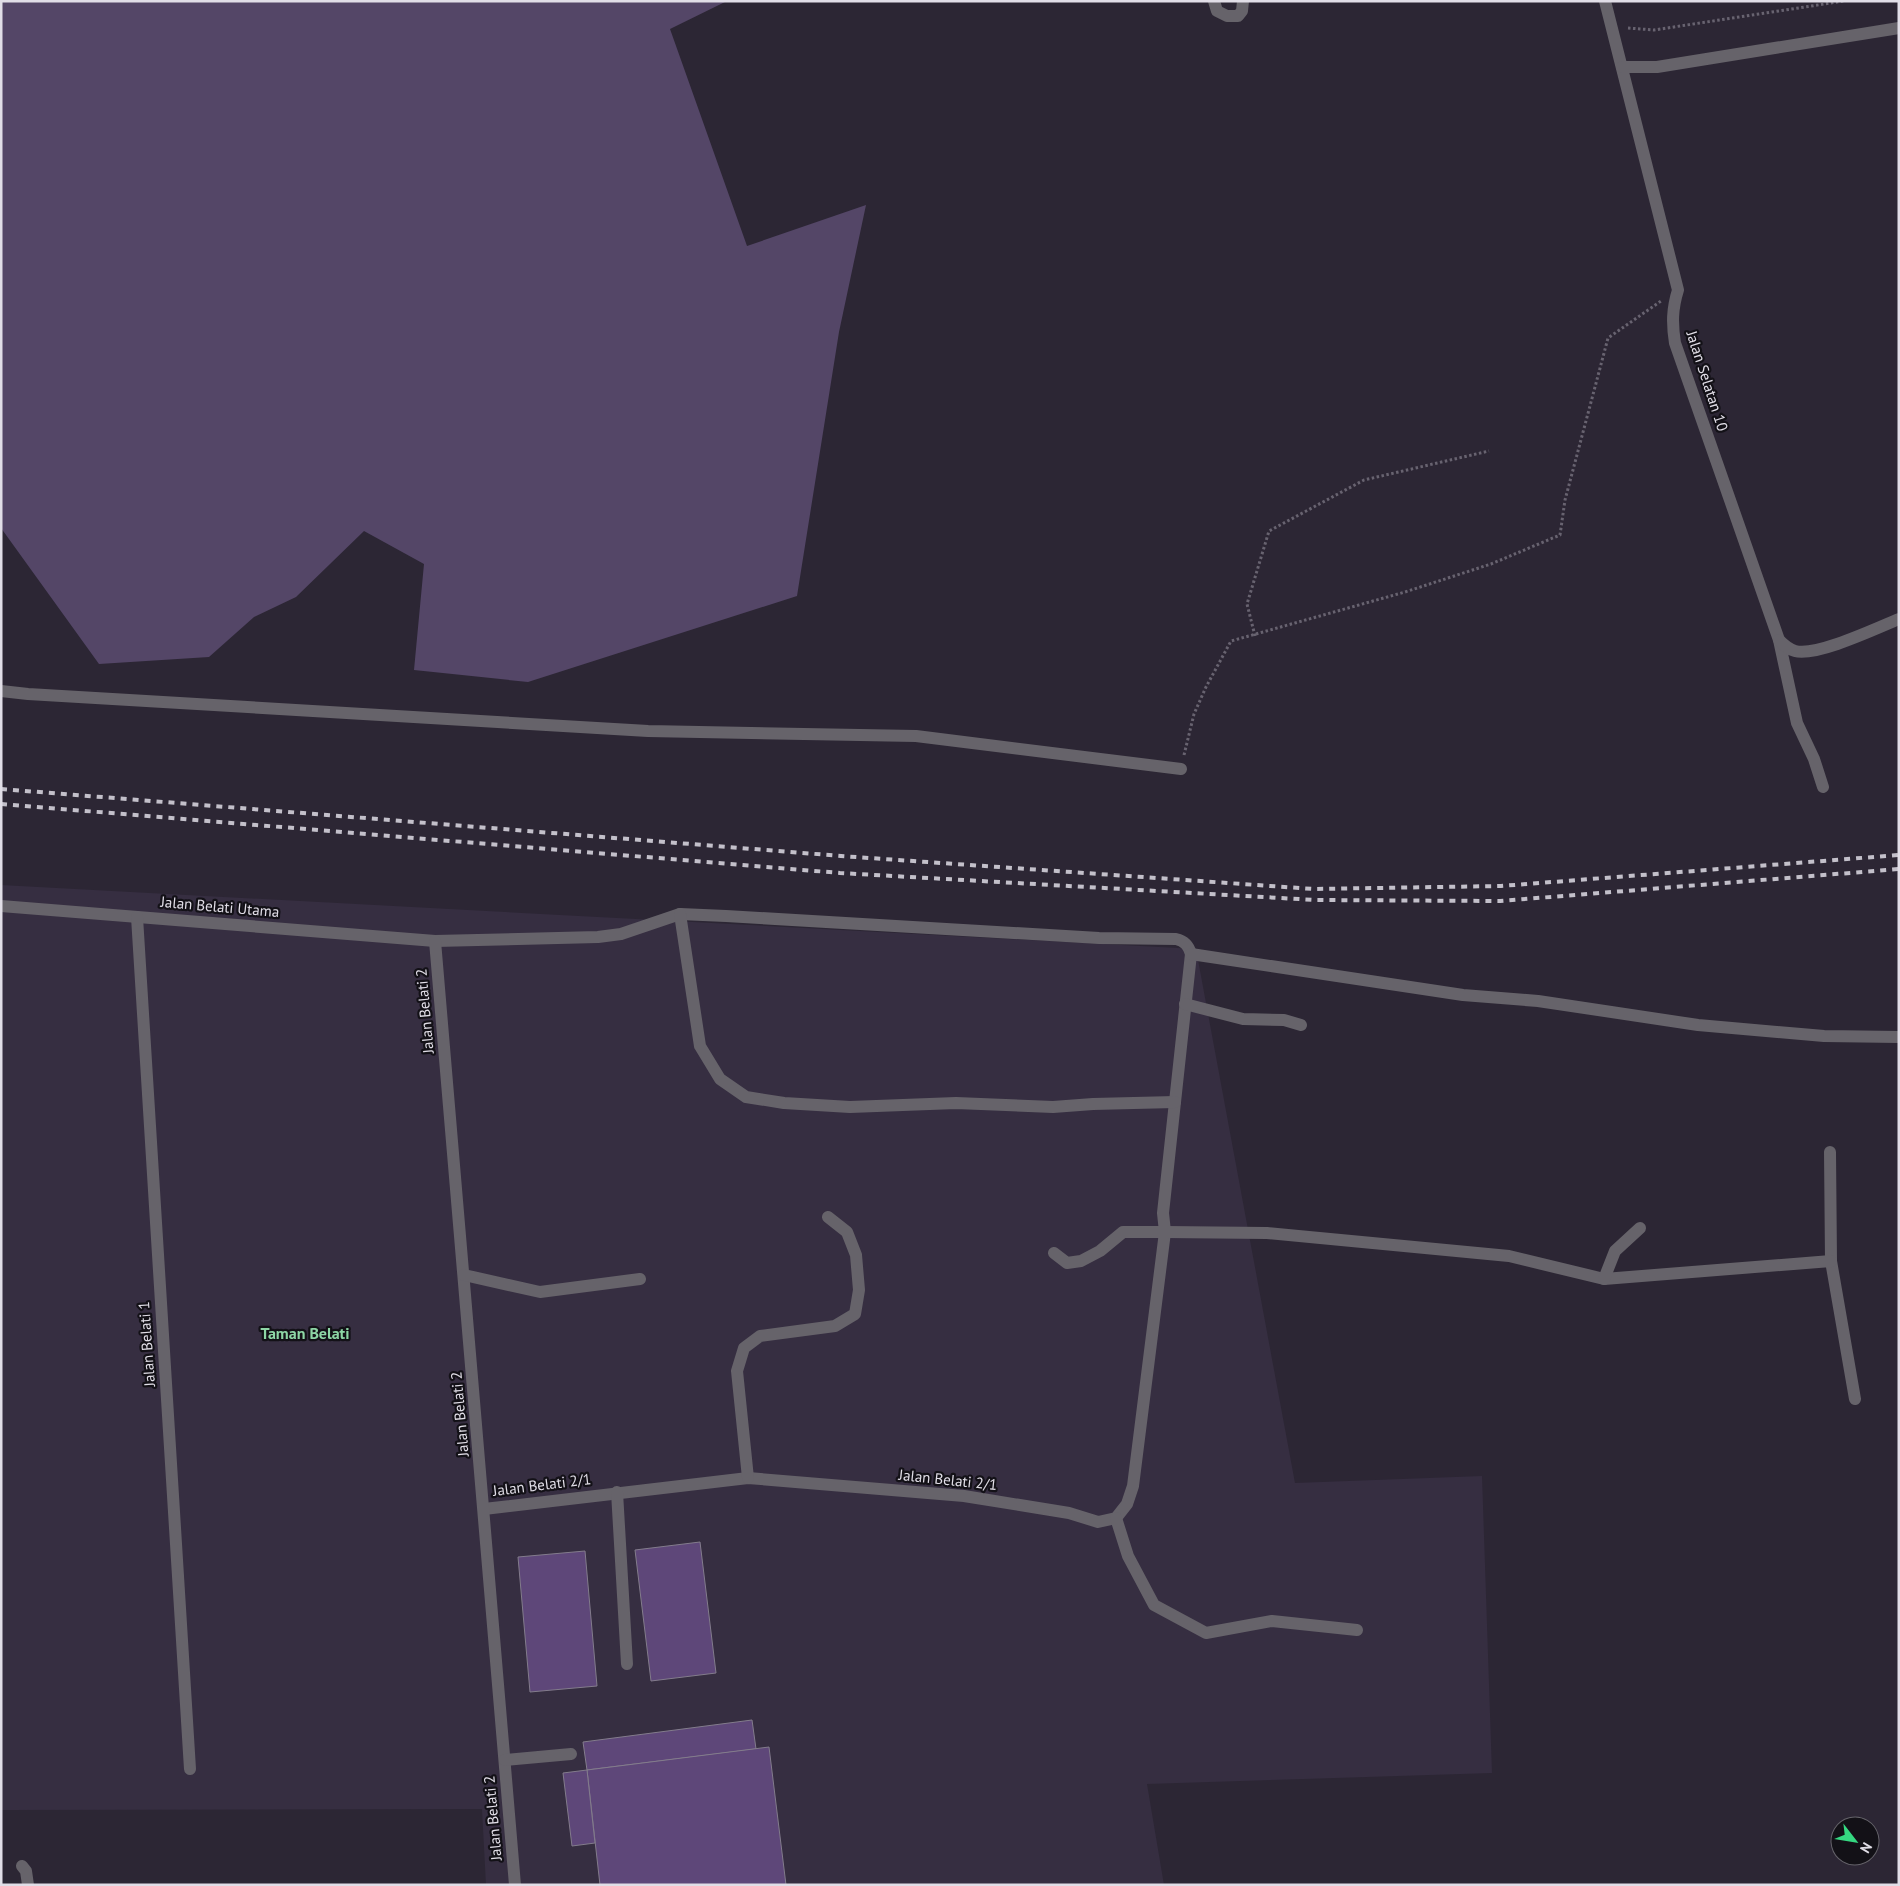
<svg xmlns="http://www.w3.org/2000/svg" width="1900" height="1886" font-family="'PT Sans',sans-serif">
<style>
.built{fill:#362e41}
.green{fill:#544667}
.building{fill:#5e4779;stroke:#837c8c}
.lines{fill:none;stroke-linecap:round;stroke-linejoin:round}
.path{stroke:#686370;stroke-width:3;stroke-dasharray:2.5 2.5;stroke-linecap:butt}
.minor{stroke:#66636a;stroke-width:12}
.rail{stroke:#c3c0ca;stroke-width:4;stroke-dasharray:6 6;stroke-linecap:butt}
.labels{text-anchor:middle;stroke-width:4.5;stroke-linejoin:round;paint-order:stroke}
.street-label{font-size:15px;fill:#e1dee7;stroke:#131117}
.neighbourhood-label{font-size:16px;font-weight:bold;fill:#8dd6a5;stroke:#131117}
</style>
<rect width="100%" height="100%" fill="#2c2634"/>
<path class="built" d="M1,885L1196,949L1295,1483L1482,1476L1492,1773L1147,1784L1164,1885H486L482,1809L1,1810Z"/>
<path class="green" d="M1,1H727L670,29L747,246L866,205L839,332L797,596L528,682L414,670L424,564L364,531L296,597L254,617L209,657L99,664L1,528Z"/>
<g class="building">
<path d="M700,1542L716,1673L651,1681L635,1550Z"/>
<path d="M585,1551L597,1686L530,1692L518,1557Z"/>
<path d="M752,1720L756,1749L587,1770L583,1742Z"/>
<path d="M769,1747L786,1885H600L587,1770Z"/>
<path d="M587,1770L595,1843L572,1846L563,1773Z"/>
</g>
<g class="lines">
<g class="path">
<path d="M1628,28L1654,30L1844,1"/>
<path d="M1255,636L1247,604L1269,531L1364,480L1489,451"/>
<path d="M1184,755L1194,714L1206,687L1231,641L1405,592L1491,564L1560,535L1565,500L1608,338L1661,301"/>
</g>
<g class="minor">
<path d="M1214,1L1217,11L1227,16H1238L1242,11L1243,1"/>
<path d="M1605,1L1678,290C1672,309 1672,324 1675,343L1779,640L1797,723L1814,759L1823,787"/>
<path d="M1622,67H1657L1899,28"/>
<path d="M1779,640C1784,645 1788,649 1795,651C1816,657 1877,628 1899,619"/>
<path d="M1,691L28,694L648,731L916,736L1181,769"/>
<path d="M1,906L435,941L598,937L621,934L680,914L726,916L1099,938L1176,939C1185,941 1189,946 1191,954L1163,1213L1165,1232L1133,1486L1127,1504L1116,1518L1098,1522L1069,1513L964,1496L748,1478L484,1509"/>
<path d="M680,914L700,1046L720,1079L746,1097L784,1103L850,1107L956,1103L1053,1107L1093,1104L1175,1102"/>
<path d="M137,917L190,1769"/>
<path d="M435,941L515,1885"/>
<path d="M1191,954L1463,995L1538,1001L1698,1025L1824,1036L1899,1037"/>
<path d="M1185,1004L1243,1019L1284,1020L1301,1025"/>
<path d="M1830,1152L1831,1261L1855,1399"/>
<path d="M1054,1253L1067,1263L1081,1261L1100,1251L1123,1232H1165L1267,1233L1509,1256L1604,1279L1831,1261"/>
<path d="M464,1275L540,1292L640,1279"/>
<path d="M1604,1279L1615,1251L1640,1228"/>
<path d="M748,1478L737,1371L744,1348L760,1336L835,1326L855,1314L859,1290L856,1255L847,1232L828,1217"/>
<path d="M617,1492L627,1664"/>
<path d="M1116,1518L1128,1556L1154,1605L1206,1633L1272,1621L1357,1630"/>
<path d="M505,1760L571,1754"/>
<path d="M22,1866L26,1871L28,1885"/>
</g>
<g class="rail">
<path d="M1,789L841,856L1314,889L1501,886L1899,855"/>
<path d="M1,804L840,873L1316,900L1500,901L1899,869"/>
</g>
</g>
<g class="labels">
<g class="street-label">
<text transform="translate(1707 381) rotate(72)" y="5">Jalan Selatan 10</text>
<text transform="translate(220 907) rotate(5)" y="5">Jalan Belati Utama</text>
<text transform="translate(425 1011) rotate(-95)" y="5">Jalan Belati 2</text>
<text transform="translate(147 1344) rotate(-94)" y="5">Jalan Belati 1</text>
<text transform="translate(460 1414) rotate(-95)" y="5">Jalan Belati 2</text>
<text transform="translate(948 1480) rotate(6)" y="5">Jalan Belati 2/1</text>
<text transform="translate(542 1485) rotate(-7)" y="5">Jalan Belati 2/1</text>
<text transform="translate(493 1818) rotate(-95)" y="5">Jalan Belati 2</text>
</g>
<g class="neighbourhood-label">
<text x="305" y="1339">Taman Belati</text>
</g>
</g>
<rect width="1900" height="1886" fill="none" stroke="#e1dee7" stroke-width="5"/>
<g transform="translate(1855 1841) rotate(121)"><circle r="24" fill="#131117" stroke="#65636a"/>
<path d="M0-4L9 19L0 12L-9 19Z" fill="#35d881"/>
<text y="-8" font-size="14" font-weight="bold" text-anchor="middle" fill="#e1dee7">N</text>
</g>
</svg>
